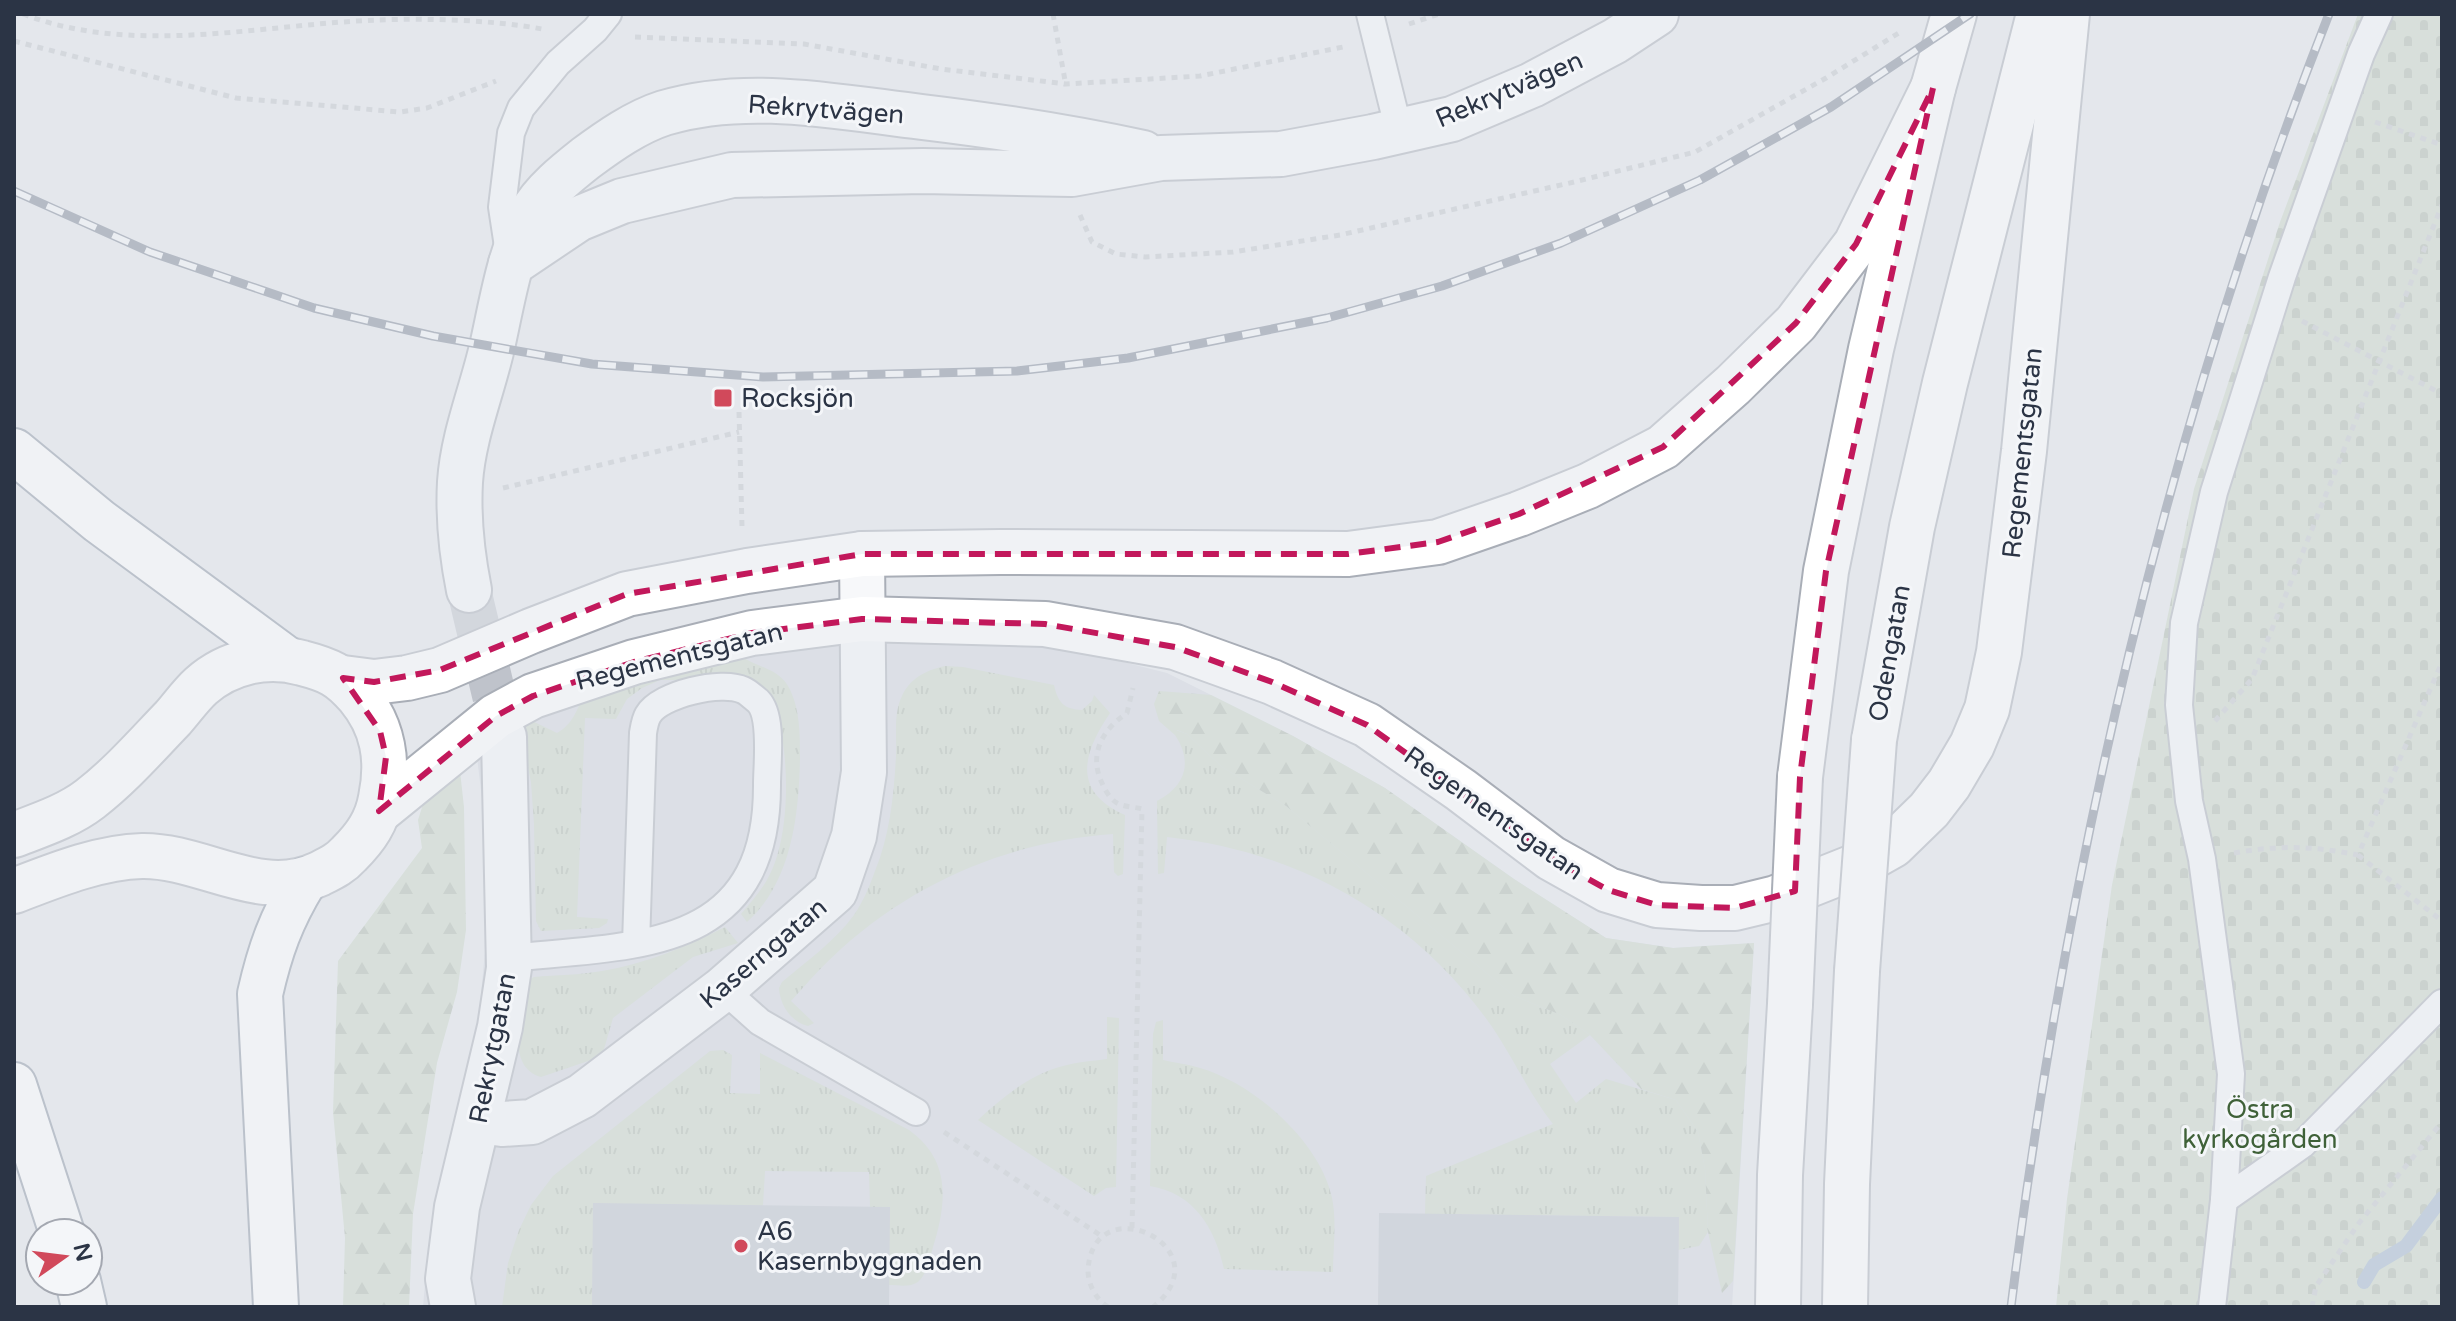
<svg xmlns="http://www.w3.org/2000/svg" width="2456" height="1321" font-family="'Varela Round',sans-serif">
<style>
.built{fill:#d2d6de}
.grass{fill:url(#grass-tufts)}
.forest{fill:url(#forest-firs)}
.cemetery{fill:url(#cemetery-stones)}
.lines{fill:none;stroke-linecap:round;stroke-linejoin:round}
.stream{stroke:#9fb4cc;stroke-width:14}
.building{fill:#bbc0ca}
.street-tunnel{stroke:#bfc3cb;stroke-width:44;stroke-dasharray:44 22;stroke-linecap:butt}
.lane-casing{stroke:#a9aeb7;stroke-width:30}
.street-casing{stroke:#a9aeb7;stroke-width:48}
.secondary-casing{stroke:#a9aeb7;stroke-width:48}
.highway-casing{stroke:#8b94a3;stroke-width:48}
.path{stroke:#c2c5cb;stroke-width:5;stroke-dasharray:6 6;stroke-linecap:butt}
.lane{stroke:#f7f8fa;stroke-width:26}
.street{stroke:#f7f8fa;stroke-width:44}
.secondary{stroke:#fff;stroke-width:44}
.highway{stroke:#fff;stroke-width:44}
.rail-casing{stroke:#7d8696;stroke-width:9}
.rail{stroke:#f4f6f9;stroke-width:6;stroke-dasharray:18;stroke-linecap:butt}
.secondary-bridge-casing{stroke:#a9aeb7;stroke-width:48;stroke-linecap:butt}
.secondary-bridge{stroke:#fff;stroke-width:44}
.marked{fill:none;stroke:#c2185b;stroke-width:6;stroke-dasharray:16 10;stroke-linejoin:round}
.poi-dot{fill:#d1495b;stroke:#f4f6f9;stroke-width:3}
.labels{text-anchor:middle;stroke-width:6;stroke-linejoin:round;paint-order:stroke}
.street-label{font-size:26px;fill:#2b3445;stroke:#f4f6f9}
.poi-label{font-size:26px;fill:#2b3445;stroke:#f4f6f9;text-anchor:start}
.park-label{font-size:26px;fill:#3f6138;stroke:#f4f6f9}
</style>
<defs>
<pattern id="grass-tufts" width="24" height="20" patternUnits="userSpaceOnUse" patternTransform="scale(2)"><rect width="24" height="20" fill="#c9d6c5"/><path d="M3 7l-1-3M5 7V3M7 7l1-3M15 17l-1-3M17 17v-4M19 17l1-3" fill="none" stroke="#adb8ab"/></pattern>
<pattern id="forest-firs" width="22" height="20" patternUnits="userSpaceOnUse" patternTransform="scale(2)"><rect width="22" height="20" fill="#c9d6c5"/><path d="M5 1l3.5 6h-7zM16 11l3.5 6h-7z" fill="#adb8ab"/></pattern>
<pattern id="cemetery-stones" width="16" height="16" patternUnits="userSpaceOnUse" patternTransform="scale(2)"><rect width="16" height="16" fill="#c9d6c5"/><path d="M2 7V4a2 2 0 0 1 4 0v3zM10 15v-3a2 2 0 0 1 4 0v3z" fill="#adb8ab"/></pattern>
</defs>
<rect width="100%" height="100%" fill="#e4e7ec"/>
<path class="built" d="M894,634L1056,645L1167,673L1293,736L1385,788L1514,879L1606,938L1673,948L1754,943L1732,1307H423L428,1249L477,1037L489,908L483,807L476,749L522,716L702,659Z"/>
<g class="grass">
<path d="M737,653C753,667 777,667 788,686C800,707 800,734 800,757C799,814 792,882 747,922L741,914C752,901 763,889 770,874C791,833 790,750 775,708L724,680H660L642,688L627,699L616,719L585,718L577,917L608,919L607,923L599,928L541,931L536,921L534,824L531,782L518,719L522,716L557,733C573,724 577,710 584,694Z"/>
<path d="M945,666L963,667L1054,685C1058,703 1064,709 1082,710L1092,701L1094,695L1110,713C1083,753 1071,791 1125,815L1123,874L1118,876L1114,872L1113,834C1013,841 918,880 842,948C824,964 807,983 791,1001L814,1023L808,1026C791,1022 780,1005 779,988L782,982C807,961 835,941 854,915C863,902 870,885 875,871C890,835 894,794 896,756C897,737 893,714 902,696C910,678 927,670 945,666Z"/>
<path d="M1176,730L1187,734L1222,767L1286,806L1514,996L1561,1015L1590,1035L1550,1064L1576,1103L1606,1079L1676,1100L1698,1132L1705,1169L1708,1232L1699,1246L1678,1250L1679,1217L1425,1214L1426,1176L1553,1124C1527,1091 1511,1052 1485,1017C1408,913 1296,851 1167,837L1164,873L1158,874L1157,801C1186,786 1193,762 1175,735Z"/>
<path d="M725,927L738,943L693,957L613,1018L604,1049L597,1058L541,1077C502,1065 524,1008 529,980L534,977C557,975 580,975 602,971C644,964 687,947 725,927Z"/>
<path d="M1107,1017L1119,1018L1116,1187L1106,1188L1094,1196L978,1120C1001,1098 1031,1074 1063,1066C1077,1062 1092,1061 1107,1059Z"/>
<path d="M1163,1020V1060C1175,1063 1188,1064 1200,1068C1253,1083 1320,1141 1332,1198C1337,1222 1333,1248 1333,1272L1224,1269C1215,1228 1194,1193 1150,1186L1153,1034L1156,1022Z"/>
<path d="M723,1050L732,1055L730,1093L760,1094V1053L909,1130C951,1160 947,1202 933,1247C930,1258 927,1273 919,1281C911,1288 899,1285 889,1285V1207H870L869,1172L765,1171L763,1205L592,1307H502L508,1263L519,1230L531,1205L553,1176L710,1051Z"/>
</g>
<g class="forest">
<path d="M1159,691L1211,695L1293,736L1385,788L1514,879L1606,938L1673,948L1754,943L1733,1281L1722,1293L1708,1232L1705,1169L1698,1132L1676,1100L1641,1089L1590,1035L1561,1015L1514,996L1286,806L1222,767L1187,734L1177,730L1175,735L1159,721L1154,704Z"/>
<path d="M459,762L464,807L466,930L457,992L437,1063L413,1214L409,1307H343L345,1238L333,1112L338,961L422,848L418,820L424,801Z"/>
</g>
<path class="cemetery" d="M2358,14H2442V1307H2056L2067,1199L2112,885L2194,489L2280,222Z"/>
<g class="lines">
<path class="stream" d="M2364,1282L2374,1265L2406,1246L2442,1198"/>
</g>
<g class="building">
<path d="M593,1203L890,1207L889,1307H592Z"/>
<path d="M1379,1213L1679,1217L1678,1307H1378Z"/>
</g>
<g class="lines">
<path class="street-tunnel" d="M469,590L504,737"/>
<g class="lane-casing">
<g id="lane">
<path d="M1370,14L1399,131"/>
<path d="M509,253L502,207L511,133L521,108L558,63L595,30L608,14"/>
<path d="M509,958C636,945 768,953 767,784C767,763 773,716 758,701C754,698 748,692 743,690C722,680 660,694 648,715C645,720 644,727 643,733L636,944"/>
<path d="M723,989L760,1022L916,1112"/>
<path d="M2224,1200L2302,1145L2442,1003"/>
<path d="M2212,1307L2224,1200L2231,1074L2202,859L2189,801L2179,705L2184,623L2214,492L2282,277L2361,54L2379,14"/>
</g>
</g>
<g class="street-casing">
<g id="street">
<path d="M511,264L578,219L622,201L732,175L923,171L1072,174L1161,158L1281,154L1373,137L1452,119L1532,85L1615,41L1656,14"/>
<path d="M469,590C462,555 458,518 460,482C463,436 482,391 492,347C502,303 509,253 531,214C543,192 567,173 586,158C609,141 636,122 664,113C747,88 838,107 922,117C997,126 1069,137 1143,153"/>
<path d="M480,1121L502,1124L532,1122L582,1096L723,989L835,891L854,836L864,772L862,554"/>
<path d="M453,1307L448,1279L457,1207L500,1027L509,968L504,737"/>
</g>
</g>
<g class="secondary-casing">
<g id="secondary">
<path d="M343,678L374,682L407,678L440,670L531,631L627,594L747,571L862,554L1000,552L1348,554L1438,542L1519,514L1588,486L1663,447L1733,385L1796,323L1856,244L1933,88"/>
<path d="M1874,740L1912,527L1945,383L2039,14"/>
<path d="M1800,777L1826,571L1871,349L1933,88L1954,14"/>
<path d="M379,811L496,716L533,696L634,662L752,633L862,619L1045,624L1175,647L1272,682L1367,725L1461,790L1551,858L1608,890L1657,905L1701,908H1735L1776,898L1854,867L1893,845L1929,810L1949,784L1972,745L1987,709L1999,652L2024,451L2067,14"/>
<path d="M14,835C40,825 68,816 90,799C121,775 146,746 173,718C182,708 190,696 201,686C228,662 267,653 302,663C329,670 340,675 358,696C383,726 389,759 381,798C377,821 366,837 349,854C340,864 331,868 319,874C260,902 202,855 142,856C99,857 53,876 14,891"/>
<path d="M1778,1307L1780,1175L1790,1004"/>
<path d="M1845,1307L1847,1184L1857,971"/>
</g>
</g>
<g class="highway-casing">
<g id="highway">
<path d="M14,451L99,521L285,658"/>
<path d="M14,1085L62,1233"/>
<path d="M78,1281L84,1307"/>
<path d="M276,1307L260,994C270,950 281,919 305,880"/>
</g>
</g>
<g class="path">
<path d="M23,14C134,57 262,24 378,20C428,18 494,20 542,29"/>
<path d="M1053,14L1066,86"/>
<path d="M1409,24L1439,14"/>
<path d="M635,37L804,44L941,69L1066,84L1200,76L1343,47"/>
<path d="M14,41L236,98L400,112L427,108L496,81"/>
<path d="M2375,122L2442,145"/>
<path d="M1080,215L1092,242L1116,254L1145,257L1233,252L1340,235L1574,182L1695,152L1826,78L1902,31"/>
<path d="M2302,321L2442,394"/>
<path d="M739,412L742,527"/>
<path d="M503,488L739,432"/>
<path d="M2215,721L2252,679L2442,205"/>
<path d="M2234,853C2278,845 2314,846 2358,855L2442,662"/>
<path d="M2358,855L2442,921"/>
<path d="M944,1132L1103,1237"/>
<path d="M1132,1228L1142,809C1135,807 1124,807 1117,803C1110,799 1105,790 1102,783C1088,754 1103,729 1127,713L1133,688"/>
<path d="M1108,1307C1096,1299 1088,1285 1088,1270C1093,1185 1226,1248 1153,1307"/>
<path d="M2312,1307L2316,1286L2359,1223L2442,1122"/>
</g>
<use href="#lane" class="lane"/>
<use href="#street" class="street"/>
<use href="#secondary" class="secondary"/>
<use href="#highway" class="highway"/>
<g class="rail-casing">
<g id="rail">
<path d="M14,191L150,252L314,308L433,336L592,364L763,377L1017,371L1128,358L1327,318L1442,286L1561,243L1700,180L1831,107L1970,14"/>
<path d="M2011,1307C2066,869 2167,425 2329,14"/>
</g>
</g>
<use href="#rail" class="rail"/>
<g class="secondary-bridge-casing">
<g id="secondary-bridge">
<path d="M1857,971L1874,740"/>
<path d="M1790,1004L1800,777"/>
</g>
</g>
<use href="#secondary-bridge" class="secondary-bridge"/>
</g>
<path d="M0 0H2456V1321H0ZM1933,88L1826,571L1800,777L1795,891L1735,908L1657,905L1608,890L1551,858L1367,725L1272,682L1175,647L1045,624L862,619L752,633L634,662L533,696L496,716L379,811L386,757L380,731L343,678L374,682L440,670L627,594L862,554H1348L1438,542L1519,514L1663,447L1796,323L1856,244Z" fill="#e4e7ec" fill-opacity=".55" fill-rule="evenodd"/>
<path class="marked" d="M1933,88L1826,571L1800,777L1795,891L1735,908L1657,905L1608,890L1551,858L1367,725L1272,682L1175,647L1045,624L862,619L752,633L634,662L533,696L496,716L379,811L386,757L380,731L343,678L374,682L440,670L627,594L862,554H1348L1438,542L1519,514L1663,447L1796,323L1856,244Z"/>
<g class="poi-dot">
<rect x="713" y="388" width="20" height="20" rx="4"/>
<circle cx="741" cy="1246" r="8"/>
</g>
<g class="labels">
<g class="street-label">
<text transform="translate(1509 89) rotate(-23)" y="9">Rekrytvägen</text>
<text transform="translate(826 109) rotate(4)" y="9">Rekrytvägen</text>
<text transform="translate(2022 453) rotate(-84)" y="9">Regementsgatan</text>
<text transform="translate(1889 653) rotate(-80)" y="9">Odengatan</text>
<text transform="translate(679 656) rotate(-14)" y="9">Regementsgatan</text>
<text transform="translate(1494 813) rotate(35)" y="9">Regementsgatan</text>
<text transform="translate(763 953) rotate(-40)" y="9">Kaserngatan</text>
<text transform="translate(492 1048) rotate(-79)" y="9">Rekrytgatan</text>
</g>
<g class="poi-label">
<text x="741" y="407">Rocksjön</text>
<text x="757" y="1240">A6<tspan x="757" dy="30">Kasernbyggnaden</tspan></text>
</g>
<g class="park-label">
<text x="2260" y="1118">Östra<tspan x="2260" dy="30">kyrkogården</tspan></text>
</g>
</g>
<rect width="2456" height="1321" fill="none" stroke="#2b3445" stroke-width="32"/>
<g transform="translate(64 1257) rotate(76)"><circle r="38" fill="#f4f6f9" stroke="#a4a8b1" stroke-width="2"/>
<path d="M0-6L14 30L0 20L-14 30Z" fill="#d1495b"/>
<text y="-12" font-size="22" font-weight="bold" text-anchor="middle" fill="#2b3445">N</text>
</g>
</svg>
